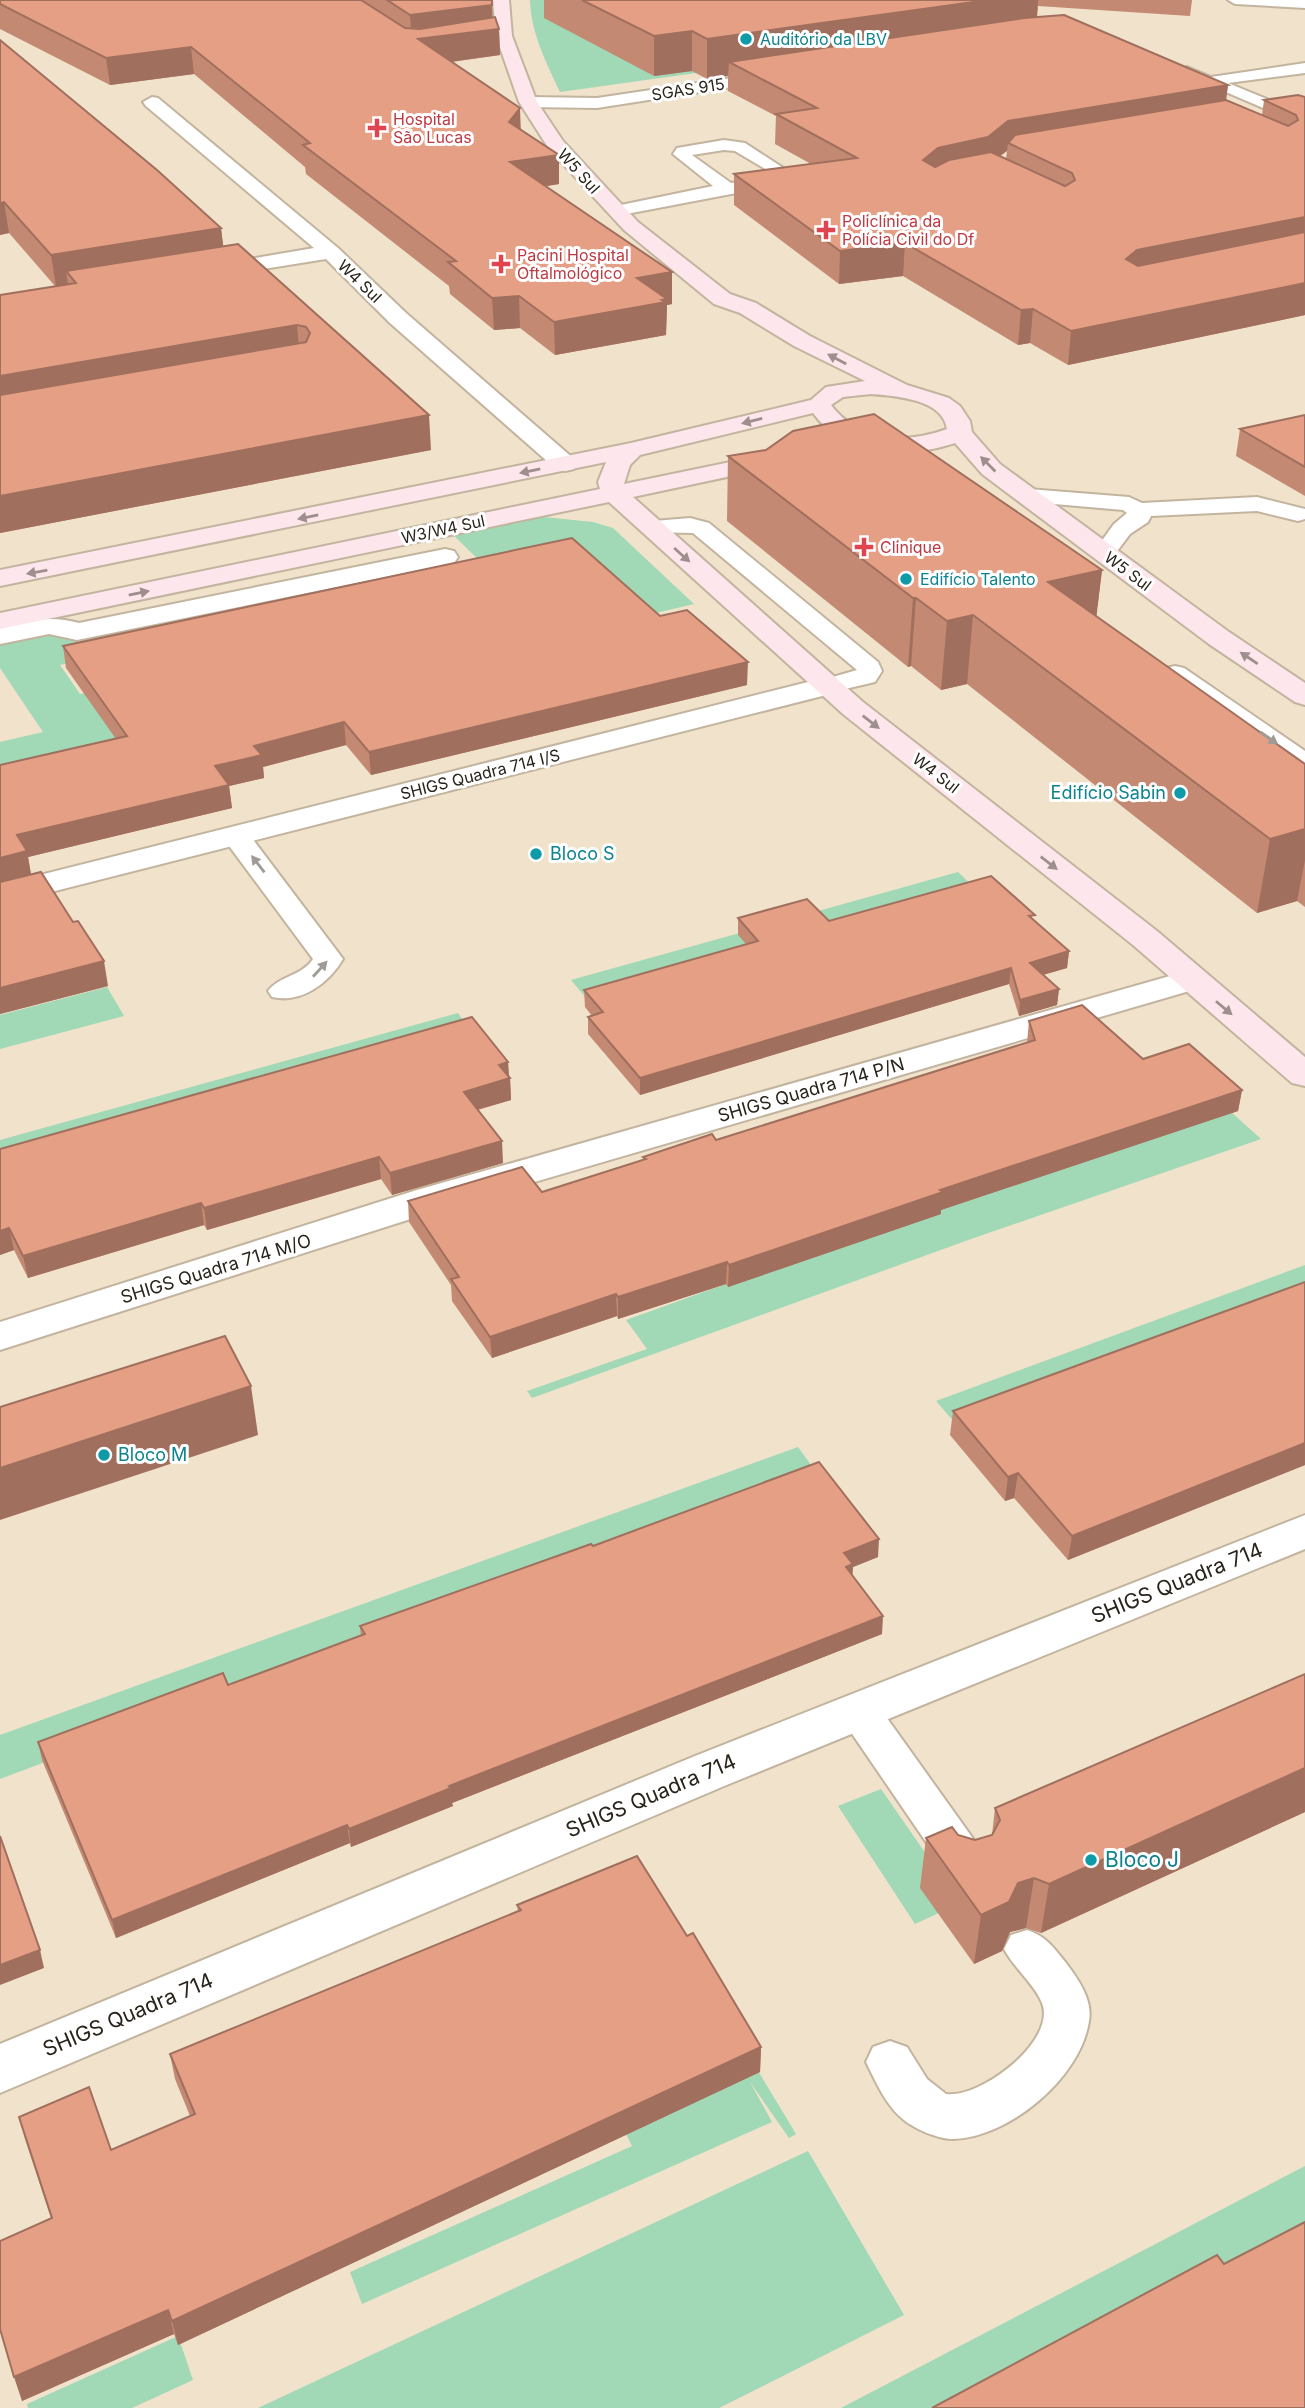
<svg xmlns="http://www.w3.org/2000/svg" width="1305" height="2408" font-family="Inter,sans-serif">
<style>
.green{fill:#a1d8b6}
.lines{fill:none;stroke-linecap:round;stroke-linejoin:round}
.lane-casing{stroke:#c2b49e;stroke-width:4}
.street-casing{stroke:#c2b49e;stroke-width:4}
.secondary-casing{stroke:#c2b49e;stroke-width:4}
.lane{fill:#fff;fill-rule:evenodd}
.street{fill:#fff;fill-rule:evenodd}
.secondary{fill:#fde6ec;fill-rule:evenodd}
.wall{fill:#c48972;fill-rule:evenodd}
.shaded-wall{fill:#a06f5d}
.building{fill:#e49f85;stroke:#a06f5d;stroke-width:2}
.oneway{fill:#9e8f8e}
.oneway2{fill:#9f9c98}
.culture-dot{fill:#0f9aa8;stroke:#fff;stroke-width:2.5}
.health-dot{fill:#e0444e;stroke:#fff;stroke-width:2.5}
.labels{text-anchor:middle;stroke-width:6;stroke-linejoin:round;paint-order:stroke}
.far-culture-label{font-size:16px;fill:#0d838f;stroke:#fff;text-anchor:start}
.far-street-label{font-size:16px;fill:#29241b;stroke:#fff}
.far-health-label{font-size:16px;fill:#be3a42;stroke:#fff;text-anchor:start}
.culture-label{font-size:18px;fill:#0d838f;stroke:#fff;text-anchor:start}
.street-label{font-size:18px;fill:#29241b;stroke:#fff}
.near-street-label{font-size:21px;fill:#29241b;stroke:#fff}
.near-culture-label{font-size:21px;fill:#0d838f;stroke:#fff;text-anchor:start}
</style>
<rect width="100%" height="100%" fill="#f0e2cb"/>
<g class="green">
<path d="M530,0H664L904,44L560,92C546,62 531,33 530,0Z"/>
<path d="M544,517L593,522L613,528L694,604L0,768V742L43,732L0,668V640L74,622L94,657L60,665L80,694L603,578L480,561L448,530L514,518Z"/>
<path d="M958,872L981,894L592,1005L571,980Z"/>
<path d="M107,987L124,1016L0,1049V1015Z"/>
<path d="M458,1013L476,1039L0,1173V1140Z"/>
<path d="M1231,1112L1261,1139L971,1239L532,1398L527,1391L647,1349L626,1320L840,1243Z"/>
<path d="M1305,1265V1303L963,1432L936,1401Z"/>
<path d="M798,1447L822,1480L234,1691L0,1779V1735Z"/>
<path d="M881,1789L944,1880L943,1911L915,1924L838,1806Z"/>
<path d="M647,1886L796,2134L789,2138L750,2082L772,2122L362,2304L350,2272L632,2146L621,2124Z"/>
<path d="M808,2151L904,2315L719,2408H258Z"/>
<path d="M1305,2166V2239L938,2408H841Z"/>
<path d="M178,2336L193,2380L132,2408H28L27,2404Z"/>
</g>
<g class="lines">
<g class="lane-casing">
<g id="lane">
<path d="M1228,0H1305V8L1235,4Z"/>
<path d="M1305,63V73L1228,83L1305,115V126L1179,72L1187,67L1211,77Z"/>
<path d="M772,72L777,74L780,77L777,80L597,108L528,107L520,102L528,97L597,98Z"/>
<path d="M724,140L745,143L791,173L779,185L773,186L616,216L607,211L616,206L713,186L673,154L677,148ZM724,150L735,151L772,173L768,177L731,183L692,155Z"/>
<path d="M1028,489L1129,497L1142,503L1257,497L1305,509V519L1298,521L1257,511L1151,516L1148,522L1130,534L1112,558H1096L1093,553L1114,524L1127,513L1123,510L1020,501L1017,496L1020,491Z"/>
<path d="M690,518L709,523L878,662L882,671L875,682L828,693L819,691L816,686L819,681L857,670L693,533L642,532L639,527L642,522Z"/>
<path d="M1175,666L1184,668L1305,751V771L1296,769L1166,678L1163,673L1166,668Z"/>
<path d="M235,827L245,829L343,959C329,983 301,1004 272,997L268,991C279,976 302,976 313,959L221,835L225,829Z"/>
<path d="M859,1695L874,1700L984,1854L990,1867L984,1880L968,1885L952,1880L844,1722L838,1711L844,1700Z"/>
<path d="M1027,1930C1047,1937 1053,1947 1066,1963C1078,1979 1093,2000 1089,2021C1081,2077 1009,2138 953,2139C938,2139 915,2129 904,2120C886,2106 876,2082 866,2062L873,2047L890,2041L907,2047L927,2079L946,2094C980,2099 1057,2041 1042,2003C1035,1985 1014,1968 1004,1949L1011,1935Z"/>
</g>
</g>
<g class="street-casing">
<g id="street">
<path d="M152,97L158,98L338,248L406,313L574,459L577,464L574,469L565,471L556,469L390,323L326,259L208,278L201,276L197,272L201,268L208,266L314,248L146,106L143,102Z"/>
<path d="M445,549L454,551L458,557L454,563L77,640L49,634L0,644V628C28,620 51,615 79,623Z"/>
<path d="M828,677L838,680L842,686L838,692L0,905V885Z"/>
<path d="M1191,970L1203,973L1208,980L1203,987L445,1208L0,1350V1322L417,1190Z"/>
<path d="M1305,1515V1549L729,1784L0,2093V2044L695,1756Z"/>
</g>
</g>
<g class="secondary-casing">
<path id="secondary" d="M493,0H509L512,36L537,102L563,141L638,222L730,294L756,303L810,336L907,385L949,398L960,406L970,421L972,432L1000,464L1229,632L1305,683V705L1295,702L1209,644L982,474L955,443C907,459 845,457 813,413L640,455L630,465L624,484L779,452L788,454L791,459L788,464L633,497L863,702L1157,931L1305,1057V1086L1292,1083L1133,945L843,714L609,502L0,629V613L600,489L598,482L606,462L0,586V570L631,443L811,400L826,387L865,381L794,346L740,313L714,304L624,230L549,149L519,102L496,36ZM871,394C896,396 943,399 947,429C906,444 859,442 831,405L843,397Z"/>
</g>
<use href="#lane" class="lane"/>
<use href="#street" class="street"/>
<use href="#secondary" class="secondary"/>
</g>
<g class="wall">
<path d="M0,0H492V18L499,29L500,55L452,62L521,129L559,155V184L546,186L672,272V304L667,305L666,335L555,355L520,328L494,330L450,294L449,286L306,174L305,167L194,74L110,85L0,29Z"/>
<path d="M544,0H1192L1190,16L1038,6L1037,17L1228,85L1226,100L1262,115L1264,100L1298,95L1305,315L1068,365L1030,343L1018,345L903,276L839,284L734,205V174L811,164L775,144L776,116L728,91V76L707,79L692,71L654,76L544,18ZM1006,151H1007L1006,159L1000,156Z"/>
<path d="M0,40L221,228L223,246L431,450L0,533V295L55,286L9,233L0,235Z"/>
<path d="M1305,415V496L1236,456L1240,429Z"/>
<path d="M728,456L1102,570L1096,616L1305,764V907L1297,901L1257,913L967,684L941,690L911,666L908,667L727,521Z"/>
<path d="M660,616L747,685L371,775L346,745L263,767L264,778L229,786L232,808L28,857L31,875L108,986L0,1014V765L116,739L66,668L63,646Z"/>
<path d="M738,918L829,921H1034L1069,951L1067,968L1043,975L1059,989L1057,1005L1019,1016L1009,984L640,1095L588,1034V1017L592,1016L585,1007L584,990L746,944L738,935Z"/>
<path d="M1029,1021L1143,1059L1242,1090L1238,1111L941,1210V1214L728,1287L726,1284L618,1319L617,1316L492,1358L452,1301L451,1285L409,1222L408,1201L542,1192L643,1160V1157L716,1140L1027,1043Z"/>
<path d="M508,1062L509,1076L510,1078L511,1100L478,1110L503,1163L392,1195L381,1179L207,1230L204,1225L28,1278L14,1250L0,1255V1149Z"/>
<path d="M1305,1282V1465L1068,1560L1014,1498L1005,1501L950,1435L953,1411Z"/>
<path d="M593,1546L878,1557L853,1567L852,1576L882,1634L452,1803L453,1806L351,1847L350,1843L116,1938L42,1760L38,1742L228,1685L361,1636L360,1626Z"/>
<path d="M1305,1674V1812L1041,1933L1026,1928L1010,1932L1002,1951L974,1964L920,1888L926,1838L975,1840L992,1835L995,1808Z"/>
<path d="M517,1905L687,1936L761,2047L760,2072L178,2345L174,2334L22,2401L51,2218L26,2142L19,2117L111,2150L190,2116L175,2079L170,2054L518,1912Z"/>
</g>
<g class="shaded-wall">
<path d="M988,0H1038L1036,31L729,62L728,76L707,79V39Z"/>
<path d="M492,5L493,29H499L500,55L419,66L412,41L410,15Z"/>
<path d="M692,31V71L654,76V36Z"/>
<path d="M191,47L194,74L110,85L106,58Z"/>
<path d="M1228,85L1224,114L1008,143L1007,151L985,167L936,178L923,160L938,148L1008,121Z"/>
<path d="M520,108L521,136L509,122Z"/>
<path d="M559,155V184L511,192L510,162Z"/>
<path d="M4,202L9,233L0,235V203Z"/>
<path d="M1305,217V245L1133,282L1126,259L1137,250Z"/>
<path d="M221,228L225,260L66,271L68,285L56,286L51,255Z"/>
<path d="M905,243L903,276L839,284L840,251Z"/>
<path d="M672,272V304L667,305L666,335L555,355L554,322L637,278Z"/>
<path d="M1305,283V315L1068,365L1071,331Z"/>
<path d="M519,296L520,328L494,330L492,298Z"/>
<path d="M1033,309L1030,343L1018,345L1021,310Z"/>
<path d="M297,325L300,358L0,411V376Z"/>
<path d="M429,415L431,450L0,533V496Z"/>
<path d="M1102,570L1094,637L1048,582Z"/>
<path d="M913,598H916L911,666L908,667Z"/>
<path d="M973,615L967,684L941,690L947,621Z"/>
<path d="M748,662L747,685L371,775L369,752Z"/>
<path d="M344,722L346,745L263,767L264,778L229,786L232,808L28,857L31,874L0,883V858L17,835L215,766L254,746Z"/>
<path d="M1305,829V860L1297,901L1257,913L1270,839Z"/>
<path d="M1069,951L1067,968L1028,979L1030,963Z"/>
<path d="M104,961L108,986L0,1014V988Z"/>
<path d="M1011,968L1009,984L640,1095V1078Z"/>
<path d="M1059,989L1057,1005L1019,1016L1020,1000Z"/>
<path d="M508,1062L509,1079L510,1078L511,1100L465,1113L464,1092L499,1065Z"/>
<path d="M1242,1090L1238,1111L941,1210V1214L728,1287L729,1265L940,1190Z"/>
<path d="M502,1141L503,1163L392,1195L390,1173Z"/>
<path d="M379,1157L381,1179L207,1230L204,1208Z"/>
<path d="M201,1203L204,1225L28,1278L23,1256Z"/>
<path d="M9,1228L14,1250L0,1255V1231Z"/>
<path d="M727,1262L726,1284L618,1319V1297Z"/>
<path d="M616,1294L617,1316L492,1358L490,1337Z"/>
<path d="M251,1386L258,1435L0,1520V1468Z"/>
<path d="M1305,1443V1465L1068,1560L1072,1536Z"/>
<path d="M1018,1473L1014,1498L1005,1501L1008,1477Z"/>
<path d="M879,1539L878,1557L853,1567L852,1582L846,1570L844,1553Z"/>
<path d="M883,1616L882,1634L452,1803L453,1806L351,1847L349,1829L449,1786Z"/>
<path d="M1305,1768V1812L1041,1933L1049,1884Z"/>
<path d="M347,1825L350,1843L116,1938L112,1920Z"/>
<path d="M1034,1878L1026,1928L1010,1932L1002,1951L974,1964L981,1915L1018,1883Z"/>
<path d="M40,1950L44,1968L0,1985V1965Z"/>
<path d="M761,2047L760,2072L178,2345L172,2321Z"/>
<path d="M168,2310L174,2334L22,2401L14,2377Z"/>
</g>
<g class="building">
<path d="M0,0H361L405,28L420,29L495,17L499,29L418,39L520,108L509,122L559,155L510,162L672,272L637,278L667,299L662,300L666,302L554,322L519,296L492,298L448,262L456,261L303,145L310,143L191,47L106,58L0,4Z"/>
<path d="M387,0H492V5L410,15Z"/>
<path d="M582,0H988L707,39L692,31L654,36Z"/>
<path d="M1064,15L1228,85L1008,121L988,137L938,148L923,160L935,167L949,160L991,152L1065,186L1075,180L1072,173L1008,143L1015,135L1226,100L1288,126L1298,120L1296,115L1264,100L1298,95L1305,97V217L1137,250L1126,259L1138,266L1305,232V283L1071,331L1033,309L1021,310L905,243L840,251L734,174L857,158L776,114L817,108L729,62L1024,18Z"/>
<path d="M0,40L157,170L221,228L51,255L4,202L0,203Z"/>
<path d="M238,244L429,415L0,496V395L306,342L310,333L306,327L297,325L0,376V295L76,283L66,271Z"/>
<path d="M874,414L1102,570L1048,582L1305,764V829L1270,839L973,615L947,621L916,598H913L728,456L766,450L793,431Z"/>
<path d="M1305,415V467L1240,429Z"/>
<path d="M572,538L660,616L687,610L748,662L369,752L344,722L254,746L262,755L215,766L229,785L17,835L27,851L0,858V765L127,736L63,646Z"/>
<path d="M41,872L73,922L78,921L104,961L0,988V882Z"/>
<path d="M991,876L1035,915L1029,916L1069,951L1030,963L1059,989L1020,1000L1011,968L640,1078L588,1017L603,1012L584,990L758,941L738,918L807,899L829,921Z"/>
<path d="M1082,1005L1143,1059L1189,1044L1242,1090L940,1190L943,1192L729,1265L727,1262L618,1297L616,1294L490,1337L451,1279L459,1277L408,1201L522,1167L542,1192L646,1159L643,1157L712,1134L716,1140L1035,1040L1029,1021Z"/>
<path d="M472,1017L508,1062L499,1065L510,1078L464,1092L502,1141L390,1173L379,1157L204,1208L201,1203L23,1256L9,1228L0,1231V1149Z"/>
<path d="M1305,1282V1443L1072,1536L1018,1473L1008,1477L953,1411Z"/>
<path d="M225,1336L251,1386L0,1468V1407Z"/>
<path d="M819,1462L879,1539L844,1553L853,1564L846,1567L883,1616L449,1786L451,1788L349,1829L347,1825L112,1920L38,1742L223,1673L228,1685L365,1634L360,1626L591,1544L593,1546Z"/>
<path d="M1305,1674V1768L1049,1884L1034,1878L1018,1883L1009,1902L981,1915L926,1838L952,1827L958,1835L975,1840L992,1835L1000,1820L995,1808Z"/>
<path d="M0,1836L40,1950L0,1965Z"/>
<path d="M637,1856L687,1936L693,1933L761,2047L172,2321L168,2310L14,2377L0,2329V2241L52,2218L19,2117L89,2087L111,2150L195,2114L170,2054L521,1910L517,1905Z"/>
<path d="M1305,2222V2408H932L1217,2255L1224,2264Z"/>
</g>
<defs><path id="oneway-solid" d="M-6-.8H1V-3.2L6.5 0L1 3.2V.8H-6Z" transform="scale(1.75)"/></defs>
<g class="oneway">
<use href="#oneway-solid" transform="translate(837 359) rotate(-152)"/>
<use href="#oneway-solid" transform="translate(752 421) rotate(166)"/>
<use href="#oneway-solid" transform="translate(988 464) rotate(-135)"/>
<use href="#oneway-solid" transform="translate(530 471) rotate(168)"/>
<use href="#oneway-solid" transform="translate(308 517) rotate(168)"/>
<use href="#oneway-solid" transform="translate(682 555) rotate(42)"/>
<use href="#oneway-solid" transform="translate(37 572) rotate(170)"/>
<use href="#oneway-solid" transform="translate(139 593) rotate(-12)"/>
<use href="#oneway-solid" transform="translate(1249 658) rotate(-146)"/>
<use href="#oneway-solid" transform="translate(871 722) rotate(38)"/>
<use href="#oneway-solid" transform="translate(1049 863) rotate(38)"/>
<use href="#oneway-solid" transform="translate(1224 1008) rotate(40)"/>
</g>
<g class="oneway2">
<use href="#oneway-solid" transform="translate(1269 738) rotate(35)"/>
<use href="#oneway-solid" transform="translate(258 864) rotate(-128)"/>
<use href="#oneway-solid" transform="translate(320 969) rotate(-48)"/>
</g>
<g class="culture-dot">
<circle cx="746" cy="39" r="7"/>
<circle cx="906" cy="579" r="7"/>
<circle cx="1180" cy="793" r="7"/>
<circle cx="536" cy="854" r="7"/>
<circle cx="104" cy="1455" r="7"/>
<circle cx="1091" cy="1860" r="7"/>
</g>
<g class="health-dot">
<path d="M373.5 117.5h7v7h7v7h-7v7h-7v-7h-7v-7h7z"/>
<path d="M822.5 219.5h7v7h7v7h-7v7h-7v-7h-7v-7h7z"/>
<path d="M497.5 253.5h7v7h7v7h-7v7h-7v-7h-7v-7h7z"/>
<path d="M860.5 536.5h7v7h7v7h-7v7h-7v-7h-7v-7h7z"/>
</g>
<g class="labels">
<g class="far-culture-label">
<text x="760" y="45">Auditório da LBV</text>
<text x="920" y="585">Edifício Talento</text>
</g>
<g class="far-street-label">
<text transform="translate(688 89) rotate(-9)" y="6">SGAS 915</text>
<text transform="translate(579 171) rotate(48)" y="6">W5 Sul</text>
<text transform="translate(360 281) rotate(44)" y="6">W4 Sul</text>
<text transform="translate(443 529) rotate(-12)" y="6">W3/W4 Sul</text>
<text transform="translate(1128 571) rotate(37)" y="6">W5 Sul</text>
<text transform="translate(936 773) rotate(38)" y="6">W4 Sul</text>
<text transform="translate(480 774) rotate(-14)" y="6">SHIGS Quadra 714 I/S</text>
</g>
<g class="far-health-label">
<text x="393" y="125">Hospital<tspan x="393" dy="18">São Lucas</tspan></text>
<text x="842" y="227">Policlínica da<tspan x="842" dy="18">Polícia Civil do Df</tspan></text>
<text x="517" y="261">Pacini Hospital<tspan x="517" dy="18">Oftalmológico</tspan></text>
<text x="880" y="553">Clinique</text>
</g>
<g class="culture-label">
<text x="1166" y="799" text-anchor="end">Edifício Sabin</text>
<text x="550" y="860">Bloco S</text>
<text x="118" y="1461">Bloco M</text>
</g>
<g class="street-label">
<text transform="translate(811 1090) rotate(-16)" y="6">SHIGS Quadra 714 P/N</text>
<text transform="translate(216 1269) rotate(-17)" y="6">SHIGS Quadra 714 M/O</text>
</g>
<g class="near-street-label">
<text transform="translate(1177 1583) rotate(-22)" y="7">SHIGS Quadra 714</text>
<text transform="translate(651 1796) rotate(-23)" y="7">SHIGS Quadra 714</text>
<text transform="translate(128 2015) rotate(-23)" y="7">SHIGS Quadra 714</text>
</g>
<g class="near-culture-label">
<text x="1105" y="1867">Bloco J</text>
</g>
</g>
</svg>
